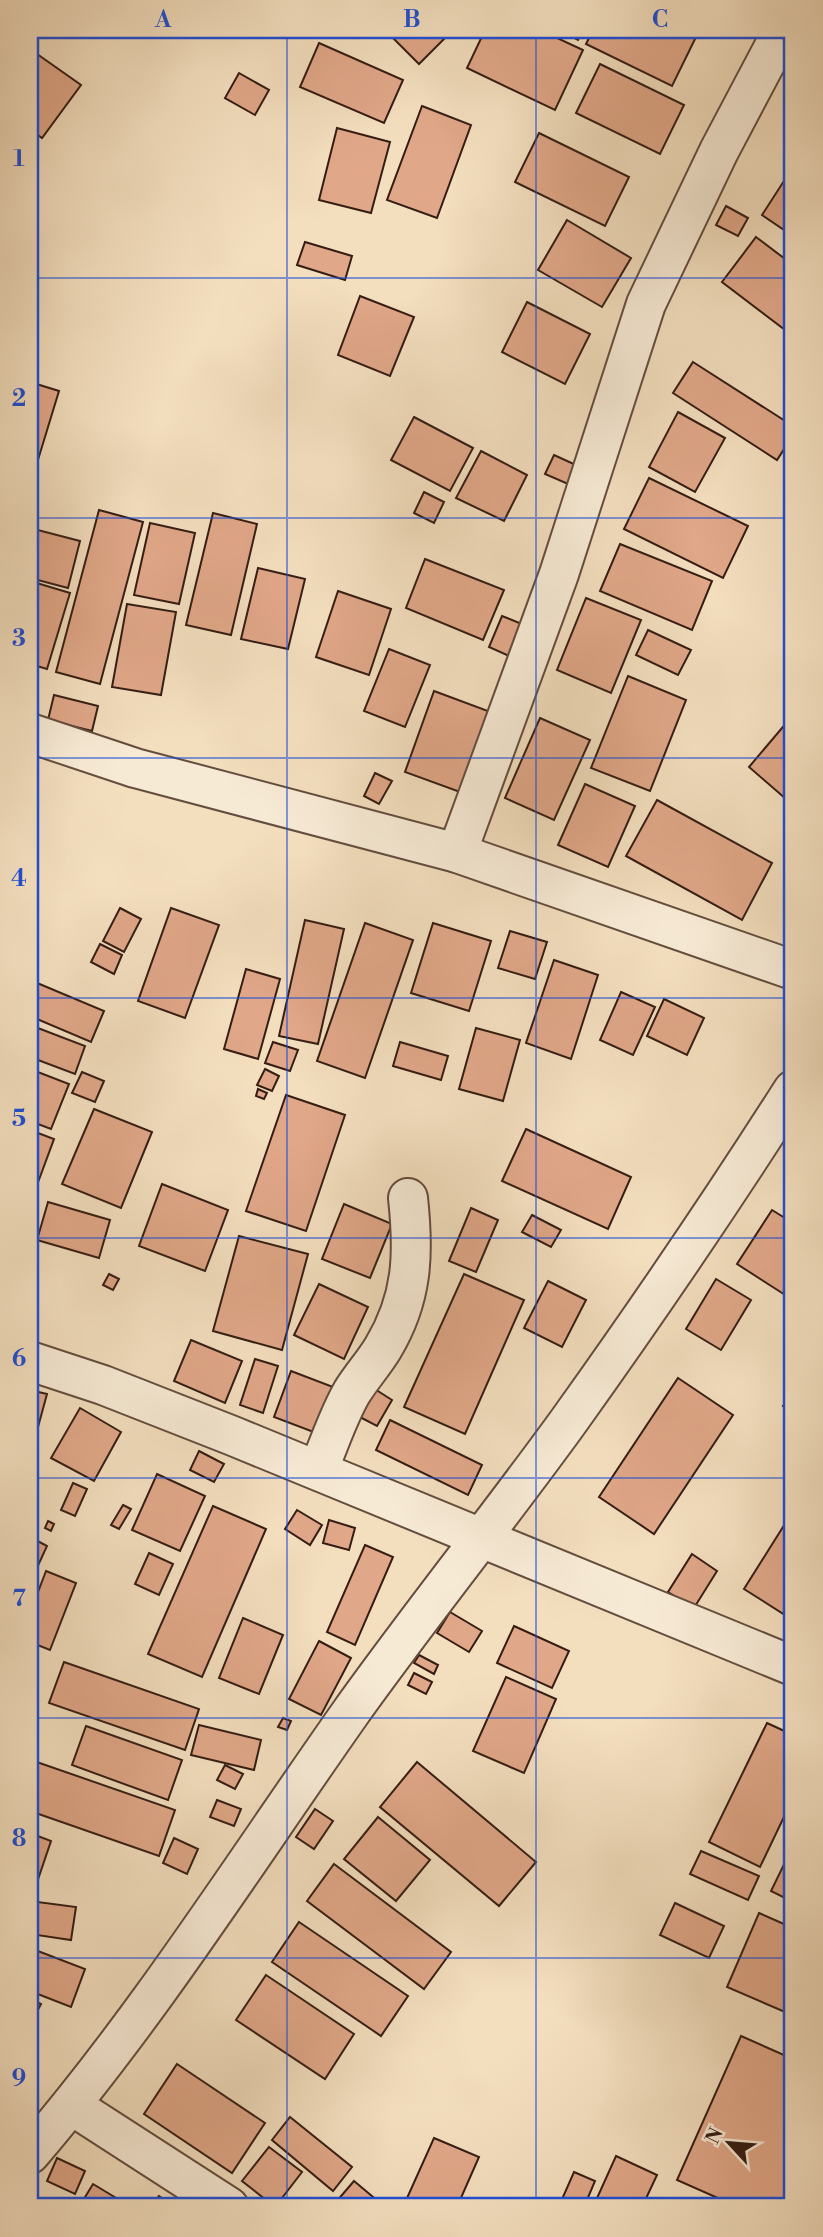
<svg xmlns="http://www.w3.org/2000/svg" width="823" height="2237" font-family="'Libre Bodoni',serif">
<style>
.building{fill:#e0a788;stroke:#351d14;stroke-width:2}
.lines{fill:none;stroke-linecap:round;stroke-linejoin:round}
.minor-casing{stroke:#644d3e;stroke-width:42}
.minor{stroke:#f7ead5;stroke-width:38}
.grid{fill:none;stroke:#1d4ed8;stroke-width:2;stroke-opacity:0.55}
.neatline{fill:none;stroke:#1d4ed8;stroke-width:2.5}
.grid-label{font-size:23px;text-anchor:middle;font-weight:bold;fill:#1d4ed8}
</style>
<rect width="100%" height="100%" fill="#f3debe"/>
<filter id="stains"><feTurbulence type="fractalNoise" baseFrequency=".00286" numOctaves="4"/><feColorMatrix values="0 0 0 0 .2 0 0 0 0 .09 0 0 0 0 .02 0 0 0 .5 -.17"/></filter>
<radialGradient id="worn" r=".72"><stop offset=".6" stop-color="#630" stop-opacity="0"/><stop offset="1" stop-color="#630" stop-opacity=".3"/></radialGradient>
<g class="building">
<path d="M30,30H45L35,42L30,37Z"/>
<path d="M385,30H453L419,64Z"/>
<path d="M485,30H540L583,50L555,110L467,68Z"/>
<path d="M559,30H583L578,40Z"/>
<path d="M593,30H686L697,35L672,86L586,44Z"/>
<path d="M319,43L403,80L384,123L300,87Z"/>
<path d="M30,49L81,85L42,138L30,129Z"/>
<path d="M600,64L684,105L660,154L576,113Z"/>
<path d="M239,73L269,90L255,115L225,98Z"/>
<path d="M422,106L471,125L437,218L387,200Z"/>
<path d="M337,128L390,142L371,213L319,200Z"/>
<path d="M539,133L629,177L605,226L515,182Z"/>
<path d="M791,170L793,172V236L762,215Z"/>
<path d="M726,206L748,218L738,236L716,225Z"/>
<path d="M567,220L631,258L602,307L538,270Z"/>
<path d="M756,237L793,265V336L722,282Z"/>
<path d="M305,242L352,256L345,280L297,265Z"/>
<path d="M360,296L414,317L390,376L338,355Z"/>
<path d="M527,302L590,334L565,384L502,352Z"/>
<path d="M693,362L793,426V435L777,460L673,393Z"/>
<path d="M30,382L59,391L30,486Z"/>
<path d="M678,412L725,438L695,492L649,467Z"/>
<path d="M414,417L473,448L450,491L391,460Z"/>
<path d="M481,451L527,475L504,521L456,498Z"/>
<path d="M554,455L576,465L568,484L545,474Z"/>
<path d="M649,478L748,526L723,578L624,529Z"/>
<path d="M424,492L444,502L434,523L414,513Z"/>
<path d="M99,510L143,522L100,684L56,672Z"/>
<path d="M213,513L257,524L231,635L186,625Z"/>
<path d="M150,523L195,533L179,604L134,595Z"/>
<path d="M30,528L80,541L68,588L30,578Z"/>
<path d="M620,544L712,581L692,630L600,591Z"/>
<path d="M425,559L504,590L483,640L406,608Z"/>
<path d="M258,568L305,579L288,649L241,639Z"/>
<path d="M30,581L70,593L47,669L30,664Z"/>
<path d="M338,591L391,609L369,675L316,657Z"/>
<path d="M586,598L641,620L611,693L557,670Z"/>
<path d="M127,604L176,612L161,695L112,687Z"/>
<path d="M502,616L522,624L509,656L489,647Z"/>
<path d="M648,630L691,650L678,675L636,655Z"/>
<path d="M389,649L430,665L405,727L364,711Z"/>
<path d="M628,676L686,700L650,791L591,768Z"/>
<path d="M434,691L488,711L460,792L405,772Z"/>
<path d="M54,695L98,706L92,731L48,720Z"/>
<path d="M793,715V805L749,767Z"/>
<path d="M540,718L590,740L554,820L505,798Z"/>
<path d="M375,773L392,781L379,804L364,796Z"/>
<path d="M585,784L635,806L608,867L558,845Z"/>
<path d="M657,800L772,863L742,920L626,856Z"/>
<path d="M120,908L141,919L124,952L103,941Z"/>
<path d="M171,908L219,925L185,1018L138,1001Z"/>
<path d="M305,920L344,929L318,1044L279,1036Z"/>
<path d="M365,923L413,940L365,1078L317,1061Z"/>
<path d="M433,923L491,941L469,1011L411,993Z"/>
<path d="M510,931L547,942L535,979L498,968Z"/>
<path d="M100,944L122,955L114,974L91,962Z"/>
<path d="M554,960L598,975L571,1059L526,1043Z"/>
<path d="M246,969L280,979L258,1059L224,1049Z"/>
<path d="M30,980L104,1011L91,1042L30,1016Z"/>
<path d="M621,992L655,1007L633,1055L600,1040Z"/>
<path d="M664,999L704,1018L687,1055L647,1036Z"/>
<path d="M30,1025L85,1046L75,1074L30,1057Z"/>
<path d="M476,1028L520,1040L503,1101L459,1089Z"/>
<path d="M273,1042L298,1050L290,1071L265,1063Z"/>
<path d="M400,1042L448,1056L441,1080L393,1066Z"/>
<path d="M30,1069L69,1084L51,1129L30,1121Z"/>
<path d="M265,1069L279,1076L272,1091L257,1085Z"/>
<path d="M82,1072L104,1081L95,1102L72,1093Z"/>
<path d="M258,1089L267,1093L264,1099L256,1096Z"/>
<path d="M286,1095L345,1115L306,1231L246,1211Z"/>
<path d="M94,1109L152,1132L121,1208L62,1184Z"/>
<path d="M526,1129L631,1177L608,1229L502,1181Z"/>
<path d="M30,1130L54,1139L30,1204Z"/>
<path d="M162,1184L228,1210L205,1271L139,1246Z"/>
<path d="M48,1202L110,1220L99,1258L37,1240Z"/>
<path d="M344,1204L392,1224L370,1278L322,1259Z"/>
<path d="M471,1208L498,1220L476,1272L449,1261Z"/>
<path d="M772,1210L793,1223V1300L737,1264Z"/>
<path d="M532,1215L561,1230L551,1247L522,1232Z"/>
<path d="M239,1236L308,1254L282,1350L213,1331Z"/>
<path d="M109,1274L119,1279L113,1290L103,1285Z"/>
<path d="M464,1274L524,1300L465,1434L404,1407Z"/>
<path d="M716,1279L751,1300L721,1350L686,1329Z"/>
<path d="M548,1281L586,1300L562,1347L524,1328Z"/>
<path d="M319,1284L368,1307L344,1359L294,1335Z"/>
<path d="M191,1340L242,1361L225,1403L174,1381Z"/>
<path d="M255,1359L278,1366L263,1413L240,1405Z"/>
<path d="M291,1371L341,1390L324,1436L274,1417Z"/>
<path d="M678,1378L733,1415L654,1534L599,1497Z"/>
<path d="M370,1386L392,1400L377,1426L354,1414Z"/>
<path d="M30,1390L47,1394L38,1427L30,1425Z"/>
<path d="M793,1391V1413L783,1406Z"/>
<path d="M80,1408L121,1432L94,1481L51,1458Z"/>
<path d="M390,1420L482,1465L468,1495L376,1450Z"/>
<path d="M199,1451L224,1464L214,1482L190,1470Z"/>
<path d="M157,1474L205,1496L180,1551L132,1530Z"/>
<path d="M73,1483L87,1489L75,1516L61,1510Z"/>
<path d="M123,1505L131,1509L119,1529L111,1525Z"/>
<path d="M213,1506L266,1529L202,1677L148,1654Z"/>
<path d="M297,1510L322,1525L310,1545L285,1529Z"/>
<path d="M793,1511V1601L785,1615L744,1589Z"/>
<path d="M329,1520L355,1528L349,1550L323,1543Z"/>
<path d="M48,1521L54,1524L51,1531L45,1528Z"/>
<path d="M30,1537L47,1546L30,1583Z"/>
<path d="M365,1545L393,1557L355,1645L327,1632Z"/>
<path d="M149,1553L173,1564L159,1595L135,1584Z"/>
<path d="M692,1554L717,1571L694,1608L668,1592Z"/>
<path d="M46,1571L76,1583L50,1650L30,1642V1613Z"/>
<path d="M450,1612L482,1631L469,1652L437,1633Z"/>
<path d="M243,1618L283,1635L259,1694L219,1678Z"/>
<path d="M514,1626L569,1651L552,1688L497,1663Z"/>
<path d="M319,1641L351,1658L321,1715L289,1699Z"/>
<path d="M419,1655L438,1665L434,1674L414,1663Z"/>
<path d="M64,1662L199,1709L185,1750L49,1703Z"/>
<path d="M414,1673L432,1682L426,1694L408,1685Z"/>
<path d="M506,1677L556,1699L524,1773L473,1751Z"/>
<path d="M283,1718L291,1721L287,1730L278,1727Z"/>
<path d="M767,1723L793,1735V1798L760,1867L709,1842Z"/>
<path d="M199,1725L261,1740L254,1770L191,1755Z"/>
<path d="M86,1726L182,1760L168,1800L72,1765Z"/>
<path d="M31,1760L175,1810L159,1856L30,1811Z"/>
<path d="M417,1762L536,1862L499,1906L380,1807Z"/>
<path d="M225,1765L243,1774L235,1789L217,1780Z"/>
<path d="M217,1800L241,1809L234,1826L210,1817Z"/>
<path d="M315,1809L333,1821L314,1849L296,1837Z"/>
<path d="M378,1817L430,1860L396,1901L344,1859Z"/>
<path d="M30,1833L51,1841L32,1897L30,1896Z"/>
<path d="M174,1838L198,1849L187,1874L163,1863Z"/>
<path d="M793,1846V1902L771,1891Z"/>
<path d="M701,1851L759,1876L748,1900L690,1874Z"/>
<path d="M334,1864L451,1952L424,1989L307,1901Z"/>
<path d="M30,1901L76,1907L71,1940L30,1934Z"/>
<path d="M675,1903L724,1926L709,1958L660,1935Z"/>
<path d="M759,1913L793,1928L792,2015L727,1987Z"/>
<path d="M299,1922L408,1996L381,2036L272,1962Z"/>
<path d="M30,1948L85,1969L71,2007L30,1991Z"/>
<path d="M266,1975L354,2034L325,2079L236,2020Z"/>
<path d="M30,1999L41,2004L30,2025Z"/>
<path d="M741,2036L793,2059V2207H738L677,2180Z"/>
<path d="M177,2064L265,2123L232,2173L144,2114Z"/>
<path d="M290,2117L352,2167L333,2191L272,2140Z"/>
<path d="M434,2138L479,2157L457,2207H403Z"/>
<path d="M269,2147L302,2172L275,2207L242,2181Z"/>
<path d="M616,2156L657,2175L642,2207H593Z"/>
<path d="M57,2158L85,2171L75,2194L47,2181Z"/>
<path d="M574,2172L595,2181L584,2207H561L559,2206Z"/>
<path d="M354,2181L385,2207H342L336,2202Z"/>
<path d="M93,2184L131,2207H79Z"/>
<path d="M159,2196L174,2207H151Z"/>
<path d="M45,2198L59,2207H39Z"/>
<path d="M491,2200L507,2207H488Z"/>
</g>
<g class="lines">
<g class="minor-casing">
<g id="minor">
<path d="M30,733L135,768L457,853L793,970"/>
<path d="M457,853L559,574L646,304L719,151L775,45"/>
<path d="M30,1361L103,1385L233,1436L793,1666"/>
<path d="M318,1470C329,1445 338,1416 352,1392C362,1376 374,1363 383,1348C413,1298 414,1254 408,1198"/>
<path d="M71,2105L229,2207"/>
<path d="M30,2154C149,2015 246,1861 351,1712C421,1614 497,1520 568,1422C646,1313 721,1203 793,1090"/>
</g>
</g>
<use href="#minor" class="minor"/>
</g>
<path class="grid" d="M287,30V2207M536,30V2207M30,278H793M30,518H793M30,758H793M30,998H793M30,1238H793M30,1478H793M30,1718H793M30,1958H793"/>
<rect width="823" height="2237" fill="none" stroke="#f3debe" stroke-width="77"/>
<g transform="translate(729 2143) rotate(296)" stroke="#f7ead5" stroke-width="5" paint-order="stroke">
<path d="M0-5L12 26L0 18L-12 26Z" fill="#351d14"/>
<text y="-10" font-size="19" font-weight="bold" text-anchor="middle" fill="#351d14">N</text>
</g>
<rect x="38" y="38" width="746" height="2160" class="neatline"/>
<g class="grid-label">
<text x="163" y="27">A</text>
<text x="412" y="27">B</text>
<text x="660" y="27">C</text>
<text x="19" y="166">1</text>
<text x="19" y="406">2</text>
<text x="19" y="646">3</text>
<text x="19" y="886">4</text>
<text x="19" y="1126">5</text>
<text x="19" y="1366">6</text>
<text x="19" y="1606">7</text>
<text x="19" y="1846">8</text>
<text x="19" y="2086">9</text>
</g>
<rect width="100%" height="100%" filter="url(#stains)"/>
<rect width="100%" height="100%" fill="url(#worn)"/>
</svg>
